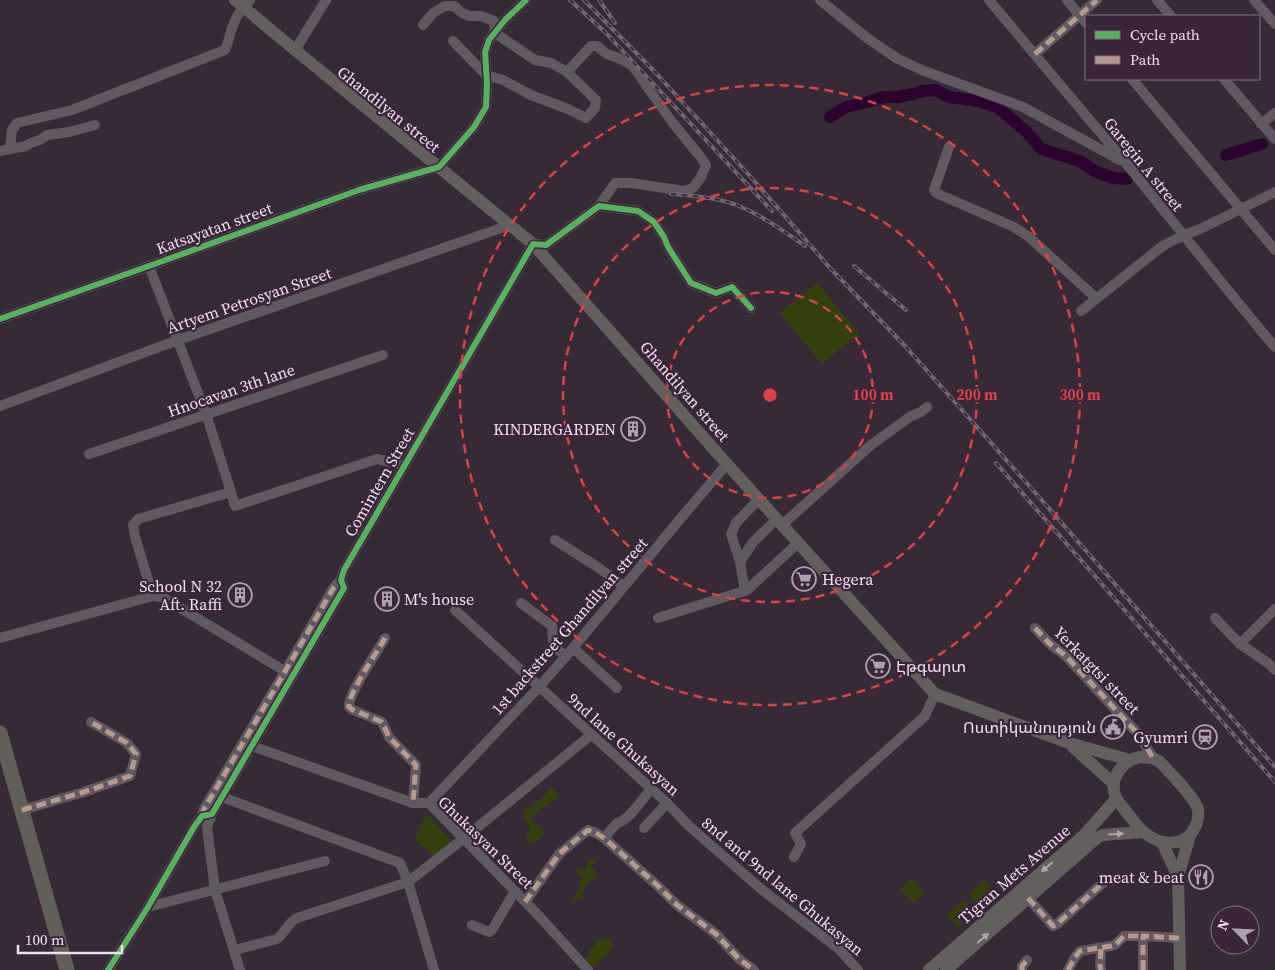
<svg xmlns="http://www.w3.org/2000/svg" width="1275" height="970" font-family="'Source Serif 4','Noto Sans Armenian',serif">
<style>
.green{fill:#34400c}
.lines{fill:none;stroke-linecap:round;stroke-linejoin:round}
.river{stroke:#2a042c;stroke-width:12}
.minor{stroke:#615961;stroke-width:10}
.major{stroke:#645f5f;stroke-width:12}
.highway{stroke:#615f58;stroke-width:15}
.rail-casing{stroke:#706870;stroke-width:4}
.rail{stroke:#3b253b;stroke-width:2;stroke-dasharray:5.5;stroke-linecap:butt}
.quiet{stroke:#b69a8f;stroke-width:5;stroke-dasharray:10 5;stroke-linecap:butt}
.cycleway-casing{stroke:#3b253b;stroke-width:9}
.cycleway{stroke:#56b35d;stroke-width:6}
.oneway{fill:#b0a5ae}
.ring{fill:none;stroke:#da4346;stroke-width:2.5;stroke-dasharray:9 6}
.labels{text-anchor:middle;stroke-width:4.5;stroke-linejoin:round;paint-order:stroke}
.street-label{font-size:16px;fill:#eedfee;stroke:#3b253b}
.poi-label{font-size:16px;fill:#eedfee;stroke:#3b253b;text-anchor:end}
.centre{fill:#da4346;stroke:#3b253b;stroke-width:2.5}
.ring-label{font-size:15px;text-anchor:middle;font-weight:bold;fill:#da4346;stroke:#3b253b;stroke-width:4.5;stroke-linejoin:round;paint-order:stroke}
</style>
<rect width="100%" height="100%" fill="#362a36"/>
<g class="green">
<path d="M817,283L859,333L822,364L780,313Z"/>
<path d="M550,788L555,789L559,797C551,805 537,808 531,819L537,826L543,829L544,833L537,841L529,843L525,836L529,833L530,827L525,819L523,812L526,808L535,806L536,800L539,801L545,795Z"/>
<path d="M427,816L431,818L451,841V844L434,857L415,839L424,817Z"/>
<path d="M595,858H596L595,862L591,866L597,873L596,879L590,880L586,887L584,888L582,893L584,896L583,899L580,900L578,898L576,899L574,903H571L580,887L579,884L582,878L575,868V863L572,861L575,863L576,868H580L582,870L587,866L588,863L586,860L588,859L592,860Z"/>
<path d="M911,878L925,893L914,903L900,889Z"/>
<path d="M984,880L994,891L979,906L969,895Z"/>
<path d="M964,900L974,911L958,927L947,915Z"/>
<path d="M609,938L614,946L609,951L610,955L602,957L597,964L591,967L587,965L585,959L590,954L589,949L594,947L596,941Z"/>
</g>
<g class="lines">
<g class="river">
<path d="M830,117L846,107L868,102L883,97H897L914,94L922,91L936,90L949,97L979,101L997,107L1027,132L1041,149L1080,161L1096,172L1114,178L1127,179"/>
<path d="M1226,155L1262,144"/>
</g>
<g class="minor">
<path d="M820,0L867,38L898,59L924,71L1023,107L1120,160"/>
<path d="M989,0C1035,54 1080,108 1125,162C1175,224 1224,287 1275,347"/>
<path d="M1067,0L1086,23"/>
<path d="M1157,0L1171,16"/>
<path d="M1254,0L1275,24"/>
<path d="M423,25L433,13L445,6H454L462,13L470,16H481L494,21L495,33L535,60L551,63L567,72L591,46H597L607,54L618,58L632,65L672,122L699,155L706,165L701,177L693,188L684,191L631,183H615L599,206"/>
<path d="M453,41L486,75L503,80L531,95L568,109L586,118L595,108L596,100L567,72"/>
<path d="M295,50L326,0"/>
<path d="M1035,54L1097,0"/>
<path d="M1132,79L1275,250"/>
<path d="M1224,79L1275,139"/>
<path d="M1261,124L1275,113"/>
<path d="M949,147L934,190L936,193L1014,227L1029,237L1096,298"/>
<path d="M10,149L26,146L31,143L40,140L47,135L69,132L95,125"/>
<path d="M0,151L10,149L12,130L17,123L72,110L225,50C229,41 230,32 234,23C237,14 244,6 250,0"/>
<path d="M149,266L206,414L231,492"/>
<path d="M1081,311L1160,248C1173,239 1188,234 1202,228C1227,216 1251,204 1275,192"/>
<path d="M0,319L149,266L359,190L439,167L474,127L486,107L487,83L485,52L489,40L505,20L526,0"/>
<path d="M0,406L178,340L510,225"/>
<path d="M89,454L383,355"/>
<path d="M782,525L871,445L911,416L921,412L927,407"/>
<path d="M555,540L596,566L624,586"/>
<path d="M740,562L731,534L736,523L759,499"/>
<path d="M745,591L740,562L753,542L777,519"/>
<path d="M153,596L135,537L133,525L138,519L231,492L235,506L377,459L405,465"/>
<path d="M521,603L552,626C554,644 549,645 566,656"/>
<path d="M455,610L667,803L688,825L761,889L839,949L858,970"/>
<path d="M658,618L747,590L798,543"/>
<path d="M1215,618L1240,644L1268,663L1275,670"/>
<path d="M1035,628L1050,644L1066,656L1139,735L1153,758"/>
<path d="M0,638L153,596L162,597L293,676"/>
<path d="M385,638C378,651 347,695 349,707L353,710L382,722L389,737L416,765L413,803"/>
<path d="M1240,644L1275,609"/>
<path d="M573,648L617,688"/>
<path d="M252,746L413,803H429L540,917L588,970"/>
<path d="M222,797L400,863L408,882L434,970"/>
<path d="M429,803L539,687L573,648L681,518L727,464"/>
<path d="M22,810L84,792L130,776L136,754L127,743L91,722"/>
<path d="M212,814L207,827L215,890L240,970"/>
<path d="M202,816L204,809L290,663L334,587L341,580"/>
<path d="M644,828L667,803"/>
<path d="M604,838L617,823C629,821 643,798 651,789"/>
<path d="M794,857L801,844L795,833L925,716L935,694"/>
<path d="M1028,898L1053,926L1057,924L1104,882"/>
<path d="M525,902L559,854L588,830L596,833L604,838L658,886L677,905L716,934L739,959L754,970"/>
<path d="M148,907L325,861"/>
<path d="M472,925L489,932L492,930L515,891"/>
<path d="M1101,949L1100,966L1101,970"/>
<path d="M235,950L277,939C285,933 288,922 297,918L408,882L463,839L591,735"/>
<path d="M108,970L148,907L194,827L202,816L212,814L344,588L341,580L344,570L533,244L546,245L599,206L638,211L654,222L664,237L668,247L691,283L716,293L732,287L751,308"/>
<path d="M1022,970V966L1027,960"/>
<path d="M1068,970L1075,957L1080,951L1111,946L1115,945L1124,936H1143"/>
<path d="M1143,970V936L1179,938"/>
</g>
<g class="major">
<path d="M235,0L295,50L533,244L727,464L935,694L1069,743L1130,760"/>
<path d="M1073,747L1114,784"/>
<path d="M1140,757L1153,758L1160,762C1169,772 1196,798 1198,810C1199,816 1197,824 1194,829C1184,848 1159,845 1145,833C1138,828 1133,819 1127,813C1124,808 1118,803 1116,797C1108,780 1122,760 1140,757Z"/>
<path d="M1162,842L1178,877"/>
<path d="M929,970L1084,835L1116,799"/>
<path d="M946,970L1098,837L1103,835L1143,832"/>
<path d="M1180,970L1178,877L1190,835"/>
</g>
<path class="highway" d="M0,733L67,970"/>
<g class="rail-casing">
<g id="rail">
<path d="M570,0L606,33L772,211"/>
<path d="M584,0L655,72L749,175L831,269L906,347L1039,497L1275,767"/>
<path d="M599,0L615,23"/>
<path d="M671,194C692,196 714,197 734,204C760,214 782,230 805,246"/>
<path d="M854,266L906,310"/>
<path d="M996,463L1275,782"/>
</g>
</g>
<use href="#rail" class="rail"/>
<g class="quiet">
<path d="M1035,54L1097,0"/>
<path d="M1035,628L1050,644L1066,656L1139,735L1153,758"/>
<path d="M385,638C378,651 347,695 349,707L353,710L382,722L389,737L416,765L413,803"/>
<path d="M22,810L84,792L130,776L136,754L127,743L91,722"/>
<path d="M202,816L204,809L290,663L334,587L341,580"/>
<path d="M1028,898L1053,926L1057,924L1104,882"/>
<path d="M525,902L559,854L588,830L596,833L604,838L658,886L677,905L716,934L739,959L754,970"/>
<path d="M1101,949L1100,966L1101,970"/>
<path d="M1022,970V966L1027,960"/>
<path d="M1068,970L1075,957L1080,951L1111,946L1115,945L1124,936H1143"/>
<path d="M1143,970V936L1179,938"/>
</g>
<g class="cycleway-casing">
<g id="cycleway">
<path d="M0,319L149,266L359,190L439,167L474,127L486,107L487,83L485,52L489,40L505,20L526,0"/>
<path d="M108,970L148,907L194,827L202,816L212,814L344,588L341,580L344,570L533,244L546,245L599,206L638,211L654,222L664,237L668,247L691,283L716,293L732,287L751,308"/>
</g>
</g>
<use href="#cycleway" class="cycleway"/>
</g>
<defs><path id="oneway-solid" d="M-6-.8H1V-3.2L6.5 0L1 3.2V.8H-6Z" transform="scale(1.25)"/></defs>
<g class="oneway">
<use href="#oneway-solid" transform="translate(1116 834) rotate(-4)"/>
<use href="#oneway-solid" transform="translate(1047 867) rotate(139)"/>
<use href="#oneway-solid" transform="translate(983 938) rotate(-41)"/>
</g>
<g class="ring">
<circle cx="770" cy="395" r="103"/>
<circle cx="770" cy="395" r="207"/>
<circle cx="770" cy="395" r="310"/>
</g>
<defs>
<g id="building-ring" transform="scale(1.25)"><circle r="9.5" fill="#3b253b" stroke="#aea0ae" stroke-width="1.5"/><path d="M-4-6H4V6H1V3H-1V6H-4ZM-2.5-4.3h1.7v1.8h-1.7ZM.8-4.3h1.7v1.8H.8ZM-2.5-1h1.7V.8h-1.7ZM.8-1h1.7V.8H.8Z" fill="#aea0ae"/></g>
<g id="supermarket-ring" transform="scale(1.25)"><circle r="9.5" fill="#3b253b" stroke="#aea0ae" stroke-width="1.5"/><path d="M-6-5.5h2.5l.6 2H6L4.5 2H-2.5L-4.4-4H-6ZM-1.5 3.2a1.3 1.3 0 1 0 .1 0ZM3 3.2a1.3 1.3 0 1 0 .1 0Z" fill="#aea0ae"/></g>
<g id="civic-ring" transform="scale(1.25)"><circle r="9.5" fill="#3b253b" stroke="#aea0ae" stroke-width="1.5"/><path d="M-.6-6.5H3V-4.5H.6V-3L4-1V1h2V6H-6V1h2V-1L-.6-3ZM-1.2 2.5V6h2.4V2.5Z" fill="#aea0ae"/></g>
<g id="station-ring" transform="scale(1.25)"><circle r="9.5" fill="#3b253b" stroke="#aea0ae" stroke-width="1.5"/><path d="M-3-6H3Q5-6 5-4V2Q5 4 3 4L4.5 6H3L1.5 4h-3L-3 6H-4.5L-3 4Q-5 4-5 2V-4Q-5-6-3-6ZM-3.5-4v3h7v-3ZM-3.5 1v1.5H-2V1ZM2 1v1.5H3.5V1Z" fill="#aea0ae"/></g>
<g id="restaurant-ring" transform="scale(1.25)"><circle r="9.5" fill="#3b253b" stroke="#aea0ae" stroke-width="1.5"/><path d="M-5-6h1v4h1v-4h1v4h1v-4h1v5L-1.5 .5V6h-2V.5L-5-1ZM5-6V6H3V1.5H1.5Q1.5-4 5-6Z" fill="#aea0ae"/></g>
</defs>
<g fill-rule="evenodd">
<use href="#building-ring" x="633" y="429"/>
<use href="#supermarket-ring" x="804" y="579"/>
<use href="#building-ring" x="240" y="595"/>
<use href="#building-ring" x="387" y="599"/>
<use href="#supermarket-ring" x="878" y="666"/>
<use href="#civic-ring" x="1113" y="727"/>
<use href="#station-ring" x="1205" y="737"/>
<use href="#restaurant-ring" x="1201" y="877"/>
</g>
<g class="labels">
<g class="street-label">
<text transform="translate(389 109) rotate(39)" y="6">Ghandilyan street</text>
<text transform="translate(1144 164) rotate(51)" y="6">Garegin A street</text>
<text transform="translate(214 228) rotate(-20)" y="6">Katsayatan street</text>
<text transform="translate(249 300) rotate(-19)" y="6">Artyem Petrosyan Street</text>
<text transform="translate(231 390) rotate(-19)" y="6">Hnocavan 3th lane</text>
<text transform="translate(685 391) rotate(49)" y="6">Ghandilyan street</text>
<text transform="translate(379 482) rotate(-60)" y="6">Comintern Street</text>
<text transform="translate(569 626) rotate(-49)" y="6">1st backstreet Ghandilyan street</text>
<text transform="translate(1097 670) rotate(46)" y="6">Yerkatgtsi street</text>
<text transform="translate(624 744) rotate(42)" y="6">9nd lane Ghukasyan</text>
<text transform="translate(486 842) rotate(44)" y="6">Ghukasyan Street</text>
<text transform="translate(1014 874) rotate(-41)" y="6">Tigran Mets Avenue</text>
<text transform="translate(783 886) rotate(40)" y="6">8nd and 9nd lane Ghukasyan</text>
</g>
<g class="poi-label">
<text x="616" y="435">KINDERGARDEN</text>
<text x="822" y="585" text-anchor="start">Hegera</text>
<text x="222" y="592">School N 32<tspan x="222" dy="18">Aft. Raffi</tspan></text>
<text x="404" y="605" text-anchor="start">M's house</text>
<text x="896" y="672" text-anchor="start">Էթգարտ</text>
<text x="1096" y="733">Ոստիկանություն</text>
<text x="1188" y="743">Gyumri</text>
<text x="1184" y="883">meat &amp; beat</text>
</g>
</g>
<circle cx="770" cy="395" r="8" class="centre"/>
<g class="ring-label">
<text x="873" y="400">100 m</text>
<text x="977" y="400">200 m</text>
<text x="1080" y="400">300 m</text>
</g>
<rect x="1085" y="15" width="175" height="65" fill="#3b253b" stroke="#836f83"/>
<rect x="1095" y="31" width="25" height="8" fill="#56b35d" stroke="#836f83"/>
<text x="1130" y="40" font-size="15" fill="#eedfee">Cycle path</text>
<rect x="1095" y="56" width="25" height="8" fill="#b69a8f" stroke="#836f83"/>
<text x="1130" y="65" font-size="15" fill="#eedfee">Path</text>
<g transform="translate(1235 930) rotate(294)"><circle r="24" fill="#3b253b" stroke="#836f83"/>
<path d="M0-4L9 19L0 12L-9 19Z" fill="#aea0ae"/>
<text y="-8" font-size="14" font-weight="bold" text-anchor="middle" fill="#eedfee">N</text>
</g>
<path d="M18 945v8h104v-8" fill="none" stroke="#eedfee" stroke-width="2.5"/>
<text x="25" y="945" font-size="15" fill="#eedfee" stroke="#3b253b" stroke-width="4" paint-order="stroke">100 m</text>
</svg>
